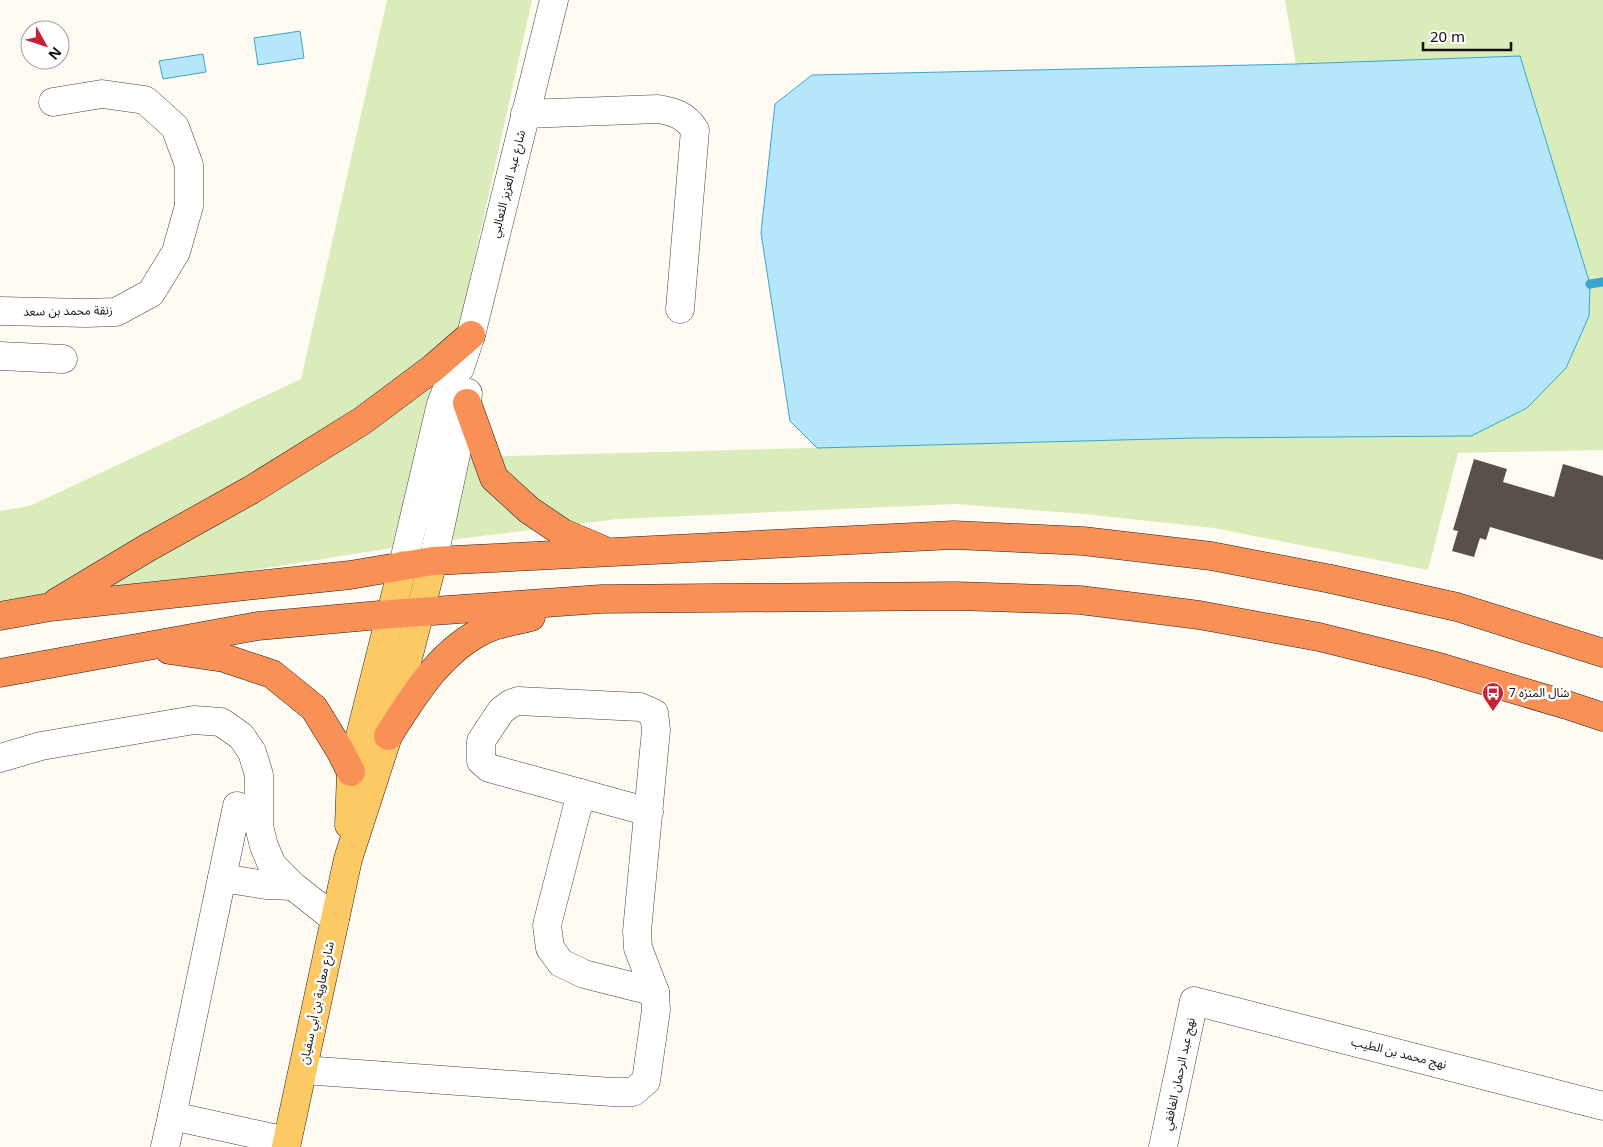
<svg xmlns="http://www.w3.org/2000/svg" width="1603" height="1147" font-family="Georgia,'Noto Sans Arabic',serif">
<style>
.green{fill:#d9ecba}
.water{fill:#b5e6f9;stroke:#39a5d3}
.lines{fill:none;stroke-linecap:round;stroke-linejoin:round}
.stream{stroke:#39a5d3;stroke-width:9}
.building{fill:#594f4b}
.minor-casing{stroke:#434343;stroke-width:29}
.major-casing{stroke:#212121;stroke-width:29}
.highway-casing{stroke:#212121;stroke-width:29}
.minor{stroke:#fff;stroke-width:28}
.major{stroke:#fdc964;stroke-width:28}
.highway{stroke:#f99056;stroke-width:28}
.labels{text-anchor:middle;stroke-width:5;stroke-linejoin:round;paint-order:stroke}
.street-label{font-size:12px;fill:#101010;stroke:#fff}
.poi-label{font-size:12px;fill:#101010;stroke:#fff;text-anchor:start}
</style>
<rect width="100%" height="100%" fill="#fffbf2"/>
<path class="green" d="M387,0H532L430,458L1195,438L1471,436L1520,56L1296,64L1285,0H1603V450L1458,453L1428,570L1214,528L1084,514L956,504L618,519L410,545L0,611V511L30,506L301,379Z"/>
<g class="water">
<path d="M300,31L304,58L258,65L254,38Z"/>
<path d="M203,54L206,72L163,79L159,61Z"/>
<path d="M1520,56L1590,284L1589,316L1566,368L1527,408L1471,436L1195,438L817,448L790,421L761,233L775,104L812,75L1296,64Z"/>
</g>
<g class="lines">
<path class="stream" d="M1590,284L1603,282"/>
</g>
<path class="building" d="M1474,459L1507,469L1503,482L1554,497L1563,464L1603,476V560L1490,527L1486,540L1480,538L1474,557L1452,551L1458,531L1453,530Z"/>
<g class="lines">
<g class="minor-casing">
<g id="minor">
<path d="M525,114L658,109C675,112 685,115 695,130L680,309"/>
<path d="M0,311L86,313L116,312L151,293L176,252L189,206V165L175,127L145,100L102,94L53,102"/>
<path d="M0,356L63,359"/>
<path d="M433,561L467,403L468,393"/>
<path d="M403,565L441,404L450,381L460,368L471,335L554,0"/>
<path d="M0,758L41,746L194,720L221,722L241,736L252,752L259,775V826L264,846L272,865L293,886L335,919"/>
<path d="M581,793L547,925L550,948L561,963L584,974L655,992"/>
<path d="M237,806L172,1116L287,1141"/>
<path d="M222,878L266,885L293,886"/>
<path d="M303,1070L612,1092H633L646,1081L656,1010L655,992L638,948L637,931L656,730L654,713L640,707L518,701L510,704L501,711L481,741V761L489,768L649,812"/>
<path d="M165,1147L172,1116"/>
<path d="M1163,1147L1194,1001L1603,1106"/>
</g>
</g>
<g class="major-casing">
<g id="major">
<path d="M349,825L351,772L403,565"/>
<path d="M286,1147L348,859L388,736L433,561"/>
</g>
</g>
<g class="highway-casing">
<g id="highway">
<path d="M467,403L494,478L529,510L563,533L601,549"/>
<path d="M57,602L147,548L251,490L362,421L433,368L471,335"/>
<path d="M0,616L50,607L350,575L433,561L954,535L1083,541L1211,556L1331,579L1457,607L1603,653"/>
<path d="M169,650L224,658L272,674L314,708L341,752L351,772"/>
<path d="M0,673L258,626L391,614L601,599L956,596L1080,600L1199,615L1319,637L1432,665L1567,705L1603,717"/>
<path d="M388,736C414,695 441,650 486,629C499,623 516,621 531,617"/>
</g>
</g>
<use href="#minor" class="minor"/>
<use href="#major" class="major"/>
<use href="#highway" class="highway"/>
</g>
<defs>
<g id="bus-pin" transform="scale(1.125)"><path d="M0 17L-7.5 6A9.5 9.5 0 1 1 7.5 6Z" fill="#c62139" stroke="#fff"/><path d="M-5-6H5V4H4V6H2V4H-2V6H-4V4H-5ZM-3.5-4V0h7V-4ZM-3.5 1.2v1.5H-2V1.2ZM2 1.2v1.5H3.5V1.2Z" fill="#fff"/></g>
</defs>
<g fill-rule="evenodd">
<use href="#bus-pin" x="1493" y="693"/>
</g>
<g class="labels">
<g class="street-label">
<text transform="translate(508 184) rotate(-76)" y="4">شارع عبد العزيز الثعالبي</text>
<text transform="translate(68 311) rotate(-1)" y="4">زنقة محمد بن سعد</text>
<text transform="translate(317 1003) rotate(-78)" y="4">شارع معاوية بن أبي سفيان</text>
<text transform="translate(1399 1053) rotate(14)" y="4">نهج محمد بن الطيب</text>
<text transform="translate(1179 1074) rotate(-78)" y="4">نهج عبد الرحمان الغافقي</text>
</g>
<g class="poi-label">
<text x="1509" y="697">شال المنزه 7</text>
</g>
</g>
<g transform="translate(45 45) rotate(130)"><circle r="24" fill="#ffffff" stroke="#9f9f9f"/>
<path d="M0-4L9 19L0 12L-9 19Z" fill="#c62139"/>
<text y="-8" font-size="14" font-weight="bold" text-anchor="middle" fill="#101010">N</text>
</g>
<path d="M1423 42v8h88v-8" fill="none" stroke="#101010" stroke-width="2.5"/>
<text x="1430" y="42" font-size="15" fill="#101010" stroke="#ffffff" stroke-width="4" paint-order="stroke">20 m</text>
</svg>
